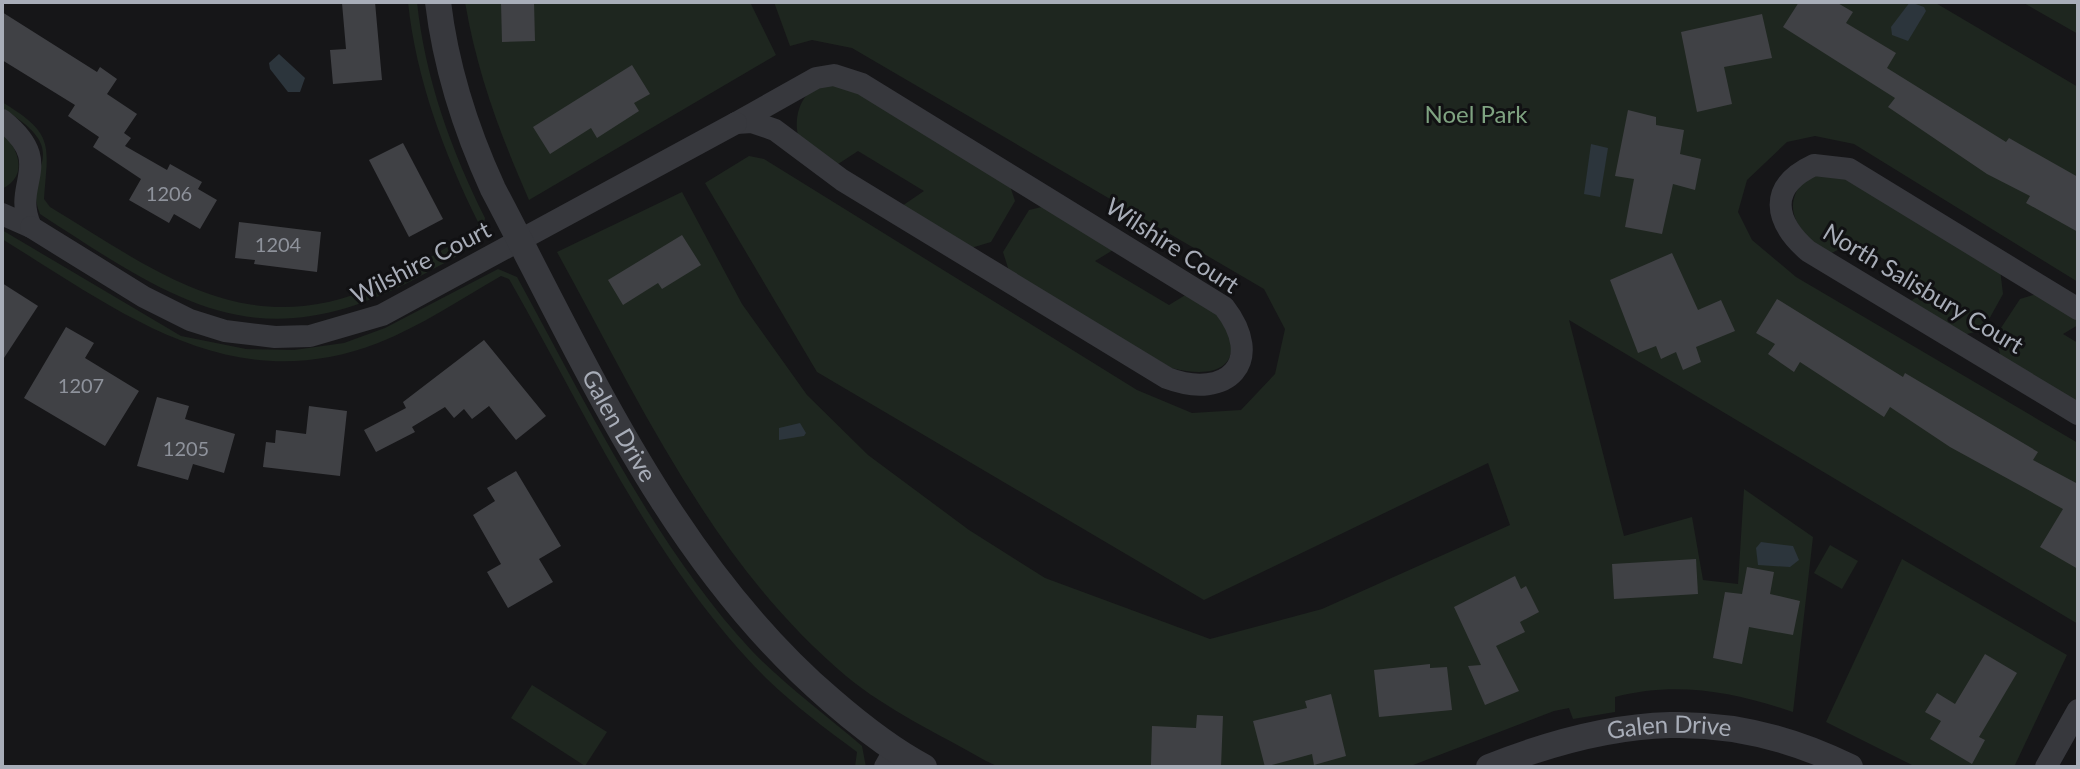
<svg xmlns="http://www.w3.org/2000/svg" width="2080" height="769" font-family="Lato,sans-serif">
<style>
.green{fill:#1e261f}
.water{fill:#2c353c}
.building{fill:#404145}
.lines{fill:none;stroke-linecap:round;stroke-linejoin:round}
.minor{stroke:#37383d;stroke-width:22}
.tertiary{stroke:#37383d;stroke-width:26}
.labels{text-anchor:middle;stroke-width:6;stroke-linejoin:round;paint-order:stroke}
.number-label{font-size:20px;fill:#8e929b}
.park-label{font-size:24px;fill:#7fa381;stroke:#111113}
.street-label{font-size:24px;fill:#a8adb8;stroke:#111113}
</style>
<rect width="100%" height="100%" fill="#161618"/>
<g class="green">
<path d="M408,2H417C425,78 451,150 485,218C482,249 450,259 426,273C263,364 181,306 40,214C20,166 79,155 2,108V102C55,134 48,144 44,199L50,207C159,273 249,345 380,284C413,269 444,248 476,231L478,222C444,153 416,79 408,2Z"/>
<path d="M465,2H750L776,55L529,200C500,134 477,73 465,2Z"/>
<path d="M774,2H1934L2078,87V282L1854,144L1815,136L1787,142L1747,180L1738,212L1752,240L1796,277L2078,443V624L1569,320L1624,536L1692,517L1703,580L1738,584L1744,489L1813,537L1793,712C1734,692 1677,681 1615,697V712L1573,719L1569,708L1554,711L1408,767H999L986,761C939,734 887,710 846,676C712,563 640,402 557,252L682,192L742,304L807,395L868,455L969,530L1045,578L1210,639L1322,609L1510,525L1488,463L1204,600L817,372L705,183L749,156L764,159L1137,390L1192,413L1241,410L1275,374L1285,329L1264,289L852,48L812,40L790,46Z"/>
<path d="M2022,2H2078V34Z"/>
<path d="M846,85L1008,180L1015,201L991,242L971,248L902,206L924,191L858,151L835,166L799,138C793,121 799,94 819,86C826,83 838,85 846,85Z"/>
<path d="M2,129C16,148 31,174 2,189Z"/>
<path d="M1837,172L2000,269L2003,294L1983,330L1963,335L1909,302L1931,288L1854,241L1830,254C1800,235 1777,208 1807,177Z"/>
<path d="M1050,205L1118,247L1095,261L1169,305L1192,291C1245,329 1250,388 1171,368L1009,271L1003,252L1029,210Z"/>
<path d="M2,230L181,336L246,349L294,350L344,343L385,328L498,269L517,277C585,401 655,547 752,651C785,685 826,715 862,746L866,767H855L857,752C826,729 795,706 767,679C654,566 588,417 509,279L501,276C461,299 421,326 378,343C230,400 121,312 2,239Z"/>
<path d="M2040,293L2078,316V325L2063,334L2078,343V404L2001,357L1995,337L2020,299Z"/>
<path d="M1830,545L1858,561L1842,589L1814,573Z"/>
<path d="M1902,559L2067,655L2014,767H1916L1826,722Z"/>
<path d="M532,685L607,732L585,766L511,718Z"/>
</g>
<g class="water">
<path d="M1910,2L1924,7L1926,11L1908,41L1892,35L1891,27Z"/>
<path d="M279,54L305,78L300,92H288L270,69L269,63Z"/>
<path d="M1591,144L1608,148L1600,197L1584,194Z"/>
<path d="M800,423L806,433L804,436L779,440V428Z"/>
<path d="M1761,542L1793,546L1799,560L1790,567L1758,565L1756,548Z"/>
</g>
<g class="building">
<path d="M375,2L382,80L333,84L330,50L346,49L342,3Z"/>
<path d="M501,2H534L535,41L502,42Z"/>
<path d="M1799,2H1836L1853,12L1846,23L1896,53L1887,68L2006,142L2009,138L2078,177V232L2026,203L2030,196L1987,174L1888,107L1895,98L1783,27Z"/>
<path d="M2,12L97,72L100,67L117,79L107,94L137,114L124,133L131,138L125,146L167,170L170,164L202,182L198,189L217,200L200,229L174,214L169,223L129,200L141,179L93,147L99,137L68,116L75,105L2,60Z"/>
<path d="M1762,14L1772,58L1724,67L1732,104L1697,112L1681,32Z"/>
<path d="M632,65L650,94L634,103L639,111L597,138L591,128L550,154L533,127Z"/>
<path d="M1628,110L1656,117V125L1684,130L1680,154L1701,159L1695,190L1673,184L1662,234L1625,227L1634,179L1615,176Z"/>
<path d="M403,143L443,219L409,237L369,160Z"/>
<path d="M239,222L321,232L317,272L254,264L255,260L235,258Z"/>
<path d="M682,235L701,265L662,289L658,283L623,305L608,280Z"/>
<path d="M1672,253L1698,310L1721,300L1735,331L1696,347L1701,362L1683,370L1676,352L1661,359L1656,346L1638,353L1610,280Z"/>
<path d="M2,283L38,306L2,361Z"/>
<path d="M1777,299L1903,377L1905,373L2038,452L2033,460L2078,484V569L2040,547L2063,509L1950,447L1890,407L1884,417L1800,362L1794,372L1768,354L1775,344L1756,333Z"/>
<path d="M66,327L94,343L85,358L139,391L105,446L24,398Z"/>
<path d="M484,340L546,416L516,440L489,406L472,419L464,409L454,418L445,407L412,427L415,432L376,452L364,430L406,408L403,402Z"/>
<path d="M157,397L189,406L185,419L235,434L224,473L193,464L188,480L137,466Z"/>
<path d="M309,406L347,411L340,476L263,467L266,442L275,443L276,430L306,434Z"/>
<path d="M516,471L561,546L539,559L553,582L508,608L487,572L501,564L473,515L495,501L487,488Z"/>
<path d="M1696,559L1698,594L1614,599L1612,564Z"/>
<path d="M1747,567L1774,572L1770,594L1800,601L1793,635L1749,627L1742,664L1713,658L1725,592L1742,594Z"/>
<path d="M1515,576L1521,589L1526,586L1539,612L1520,622L1525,632L1496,646L1519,691L1485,705L1468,666L1481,665L1454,607Z"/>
<path d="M1985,654L2017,673L1979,737L1985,740L1972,764L1930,739L1941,721L1925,712L1937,693L1955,704Z"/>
<path d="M1430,664V668L1447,667L1452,710L1379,717L1374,670Z"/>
<path d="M1331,694L1346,756L1314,765L1312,754L1265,767L1253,721L1307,708L1305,701Z"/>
<path d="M1197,715L1223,716L1221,767L1151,765L1152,726L1196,728Z"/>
</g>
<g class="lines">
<g class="minor">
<path d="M834,75L862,84L1224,307C1266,361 1228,401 1167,378L842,180L775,130L752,122L736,123L816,78Z"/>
<path d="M2,120C58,165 10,182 31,227L2,214"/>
<path d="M31,227L144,297L190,320L225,331L275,337L310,336L382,315L736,123"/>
<path d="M2078,309L1849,169L1814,165C1767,187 1774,221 1808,251L2078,414"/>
<path d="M885,767L894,751"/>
<path d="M2046,767L2078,710"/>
</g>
<g class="tertiary">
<path id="s1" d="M438,2C446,69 465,128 493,189C588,369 674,566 831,700C861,726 890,749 924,767"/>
<path id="s2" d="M1489,767C1615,717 1725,705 1850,767"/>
</g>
</g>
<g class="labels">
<g class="number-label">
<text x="169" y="201">1206</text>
<text x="278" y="252">1204</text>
<text x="81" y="393">1207</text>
<text x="186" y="456">1205</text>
</g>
<g class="park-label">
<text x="1476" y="123">Noel Park</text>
</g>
<g class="street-label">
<text transform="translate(1172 246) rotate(33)" y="8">Wilshire Court</text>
<text transform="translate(421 263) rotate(-27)" y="8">Wilshire Court</text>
<text transform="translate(1923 289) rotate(31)" y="8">North Salisbury Court</text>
<text dy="8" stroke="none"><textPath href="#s1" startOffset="464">Galen Drive</textPath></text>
<text dy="8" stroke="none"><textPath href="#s2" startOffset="186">Galen Drive</textPath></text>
</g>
</g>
<rect width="2080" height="769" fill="none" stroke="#a8adb8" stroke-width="8"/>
</svg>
